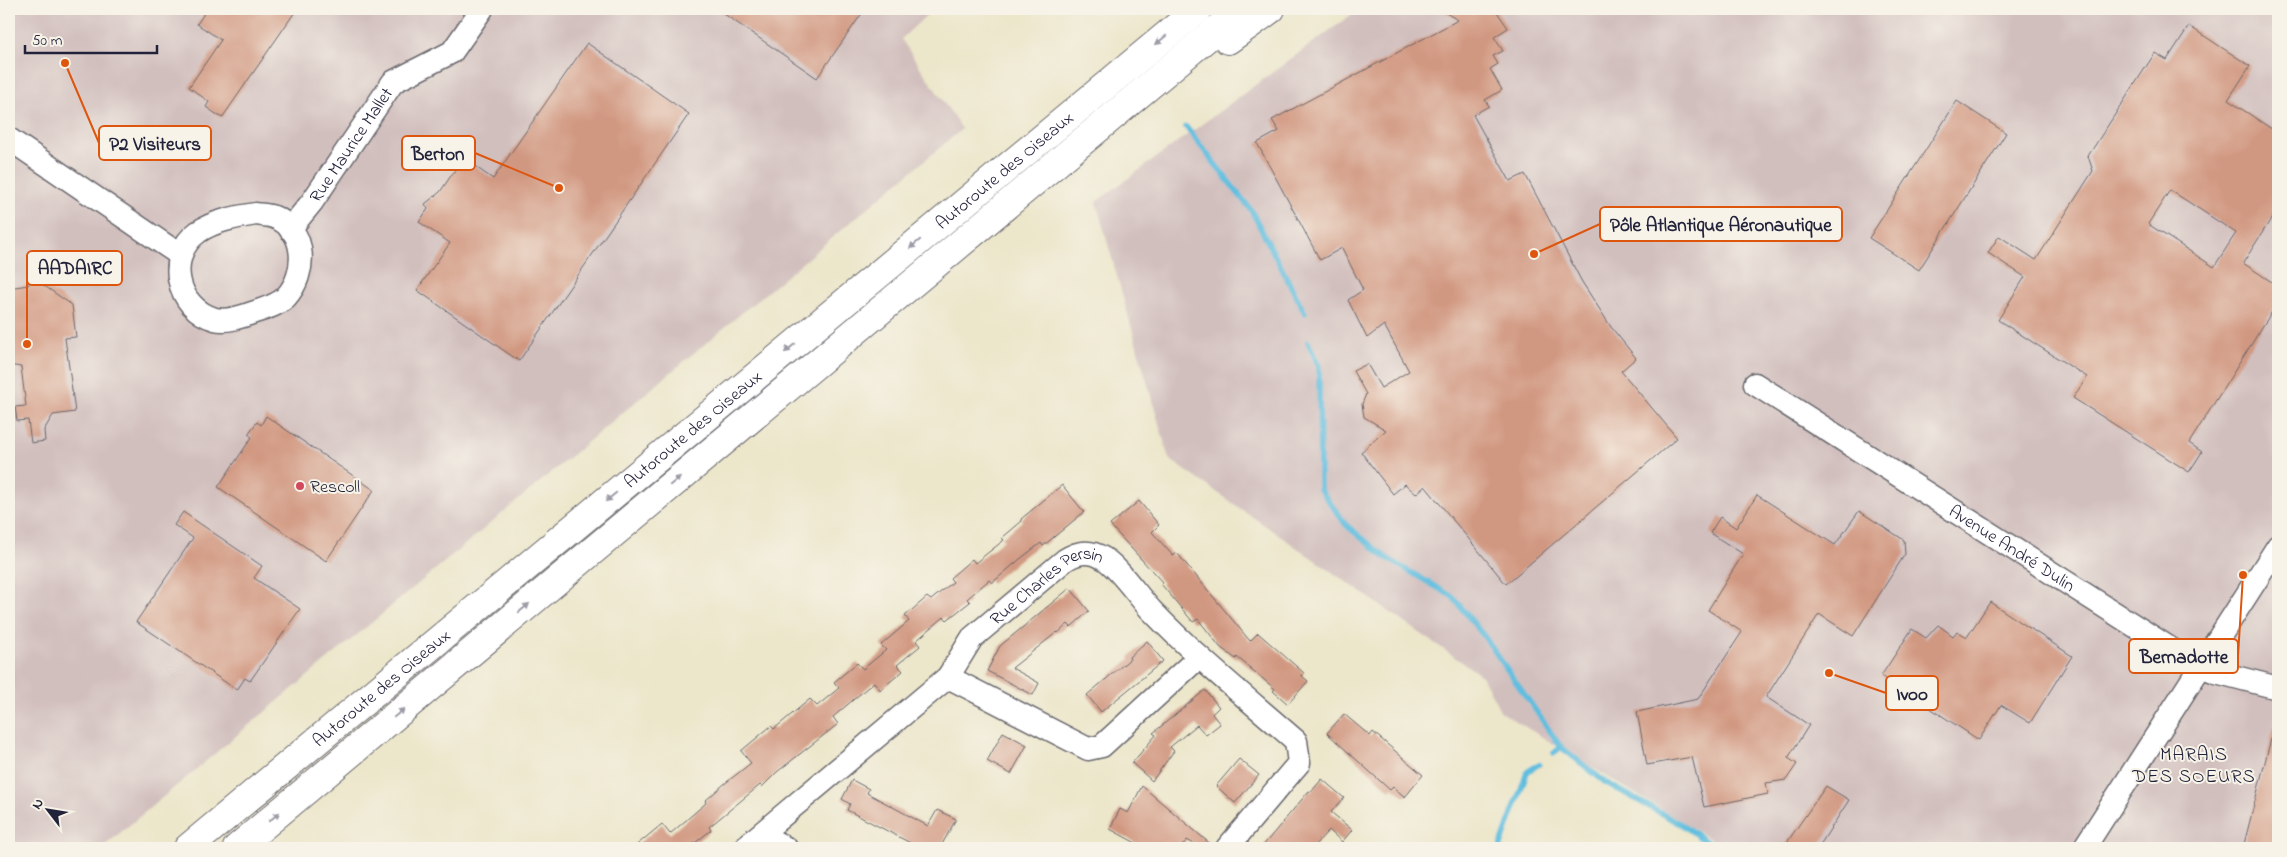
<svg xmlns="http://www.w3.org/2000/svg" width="2287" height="857" font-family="'Indie Flower',sans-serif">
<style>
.industrial{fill:#d1bfbe}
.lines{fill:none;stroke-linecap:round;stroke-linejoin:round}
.stream{stroke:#61bedf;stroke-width:5.5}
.building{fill:#d19881;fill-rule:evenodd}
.minor-casing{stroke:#69676d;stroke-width:25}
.highway-casing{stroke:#69676d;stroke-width:30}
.minor{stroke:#fff;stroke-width:22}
.highway{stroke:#fff;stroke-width:28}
.oneway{fill:#9c9ca7}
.poi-dot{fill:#d1495b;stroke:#f7f3e8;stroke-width:2}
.labels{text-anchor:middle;stroke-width:4;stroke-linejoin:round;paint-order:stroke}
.street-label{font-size:18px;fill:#22223b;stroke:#f7f3e8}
.poi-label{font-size:18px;fill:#22223b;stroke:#f7f3e8;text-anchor:start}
.neighbourhood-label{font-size:19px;letter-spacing:1px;fill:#22223b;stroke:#f7f3e8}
.leader{fill:none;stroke:#de560e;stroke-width:2}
.callout-dot{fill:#de560e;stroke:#f7f3e8;stroke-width:2}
.callout{fill:#f7f3e8;stroke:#de560e;stroke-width:2}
.callout-label{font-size:19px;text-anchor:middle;font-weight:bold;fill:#22223b}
</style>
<rect width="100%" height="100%" fill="#f7f3e8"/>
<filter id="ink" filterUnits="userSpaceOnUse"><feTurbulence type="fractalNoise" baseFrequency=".02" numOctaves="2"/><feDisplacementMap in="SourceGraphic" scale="10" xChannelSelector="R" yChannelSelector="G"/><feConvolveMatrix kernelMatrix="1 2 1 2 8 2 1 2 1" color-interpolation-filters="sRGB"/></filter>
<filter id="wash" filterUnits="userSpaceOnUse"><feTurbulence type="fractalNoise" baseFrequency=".0096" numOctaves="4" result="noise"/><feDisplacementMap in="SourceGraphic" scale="20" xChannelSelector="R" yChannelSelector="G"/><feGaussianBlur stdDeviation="1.12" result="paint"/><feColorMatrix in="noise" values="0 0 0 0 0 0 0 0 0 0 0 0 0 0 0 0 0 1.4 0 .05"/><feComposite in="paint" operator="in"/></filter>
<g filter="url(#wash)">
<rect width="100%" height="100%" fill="#ece6ca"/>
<g class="industrial">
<path d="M9,9H933L901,39L962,129L102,848H9Z"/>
<path d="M1359,9H2261L2278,17V848H1725L1501,712L1482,676L1169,459L1096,202Z"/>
</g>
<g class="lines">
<g class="stream">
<path d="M1186,127L1251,210L1305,313"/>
<path d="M1308,342L1319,367L1320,489L1346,525L1385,557L1453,597L1486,639L1561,747"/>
<path d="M1554,753L1561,747L1605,782L1684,826L1715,848"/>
<path d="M1500,848L1527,772L1539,764"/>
</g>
</g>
<g id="blocks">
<g class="building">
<path d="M207,9H297L222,118L206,107L209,102L189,87L221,40L197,24Z"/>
<path d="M717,9H865L817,78Z"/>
<path d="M1439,9H1495L1508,28L1494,37L1503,51L1493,56L1498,64L1490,69L1502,90L1485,100L1489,106L1473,115L1510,181L1525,174L1582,282L1611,327L1636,358L1621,371L1677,438L1506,584L1425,486L1416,494L1405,484L1393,494L1361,452L1386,430L1364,417L1362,404L1366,394L1353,371L1367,364L1381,388L1409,371L1384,325L1367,338L1348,300L1363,290L1342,248L1320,260L1257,143L1279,131L1272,120L1458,20Z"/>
<path d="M2189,26L2250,66L2228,100L2278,133V208L2243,263L2278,286V302L2189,443L2202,452L2189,472L2073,398L2087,377L1998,320L2025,277L1988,253L1999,236L2036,260L2093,171L2088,156L2155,53L2167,60ZM2170,190L2236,233L2214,267L2148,224Z"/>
<path d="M587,43L689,114L519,361L417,290L450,243L419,222L428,209L425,204L440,192L463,158L493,179Z"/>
<path d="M1957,101L2006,133L1919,270L1869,238Z"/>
<path d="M33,278L72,305L76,337L65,338L75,412L53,415L44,430L45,441L31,443L28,420L17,421L15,407L26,406L21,367L9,365V288L28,285Z"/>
<path d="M266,416L374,490L326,561L218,487L252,437L248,434L257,422L261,425Z"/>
<path d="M1062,485L1084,512L1043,546L1041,543L1020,559L992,583L989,580L967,599L970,602L947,620L944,617L916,641L920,646L897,665L903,671L880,690L874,682L833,717L838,724L777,772L762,787L760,785L709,827L711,830L689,848H633L662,824L670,834L706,803L705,801L723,785L751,763L741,751L771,726L774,729L810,699L817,706L839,688L834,682L857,663L863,669L886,650L881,645L909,621L905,616L927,597L931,600L953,582L950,578L972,559L975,563L1004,540L1002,538L1022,521L1021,519Z"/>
<path d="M1757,495L1835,545L1859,511L1904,540L1905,554L1853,636L1819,614L1766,697L1809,725L1788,758L1797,764L1786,780L1766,783L1768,794L1704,807L1692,757L1647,765L1637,712L1698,699L1742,632L1708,610L1743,554L1710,533L1720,517L1736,528Z"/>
<path d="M1139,501L1159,525L1152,532L1173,556L1177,553L1250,641L1258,633L1304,673L1302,676L1308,681L1288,704L1273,691L1275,689L1237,657L1236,659L1220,647L1198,619L1193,622L1161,584L1163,583L1110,525Z"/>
<path d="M183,512L262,566L254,578L300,609L250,681L245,678L237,690L136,622L193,538L174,525Z"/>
<path d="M1070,588L1089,611L1071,627L1068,624L1058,633L1057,632L1012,668L1039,683L1033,695L987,671L1000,646Z"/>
<path d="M1990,602L2072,656L2030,723L2001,705L1979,740L1881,676L1912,629L1926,638L1938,625L1953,636L1957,631L1967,637Z"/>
<path d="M1147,641L1163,661L1101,712L1087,695L1130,659L1129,657Z"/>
<path d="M1205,690L1219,707L1212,714L1220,724L1206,735L1197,725L1170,747L1174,751L1152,781L1132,763L1156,735L1153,733Z"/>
<path d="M1344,714L1370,736L1373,732L1423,775L1405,797L1393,787L1390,790L1327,733Z"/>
<path d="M2274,727L2278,728V848H2243Z"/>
<path d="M1003,732L1027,745L1011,774L987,761Z"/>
<path d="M1239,759L1259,775L1235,803L1216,786Z"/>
<path d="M1322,779L1344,798L1331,812L1352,830L1342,842L1329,830L1312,848H1261L1309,791L1311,792Z"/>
<path d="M852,780L869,789L867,793L928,826L937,810L956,819L940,848H920L847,810L850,804L842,799Z"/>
<path d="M1142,786L1214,847V848H1201L1187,840L1180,848H1145L1110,829L1120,809L1128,813Z"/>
<path d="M1826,786L1849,800L1818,848H1783Z"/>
</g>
</g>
</g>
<g filter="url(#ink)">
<use href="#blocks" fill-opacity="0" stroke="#69676d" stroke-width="1"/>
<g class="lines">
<g class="minor-casing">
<g id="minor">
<path d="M9,139L180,255"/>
<path d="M256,214C262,215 268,215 274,217C308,230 307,274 286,297C277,306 263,309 252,313C241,317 227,322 215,319C176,308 165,256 198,232C214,221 236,217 256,214Z"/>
<path id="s1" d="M290,229L312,202L393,82L452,52L482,9"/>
<path id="s2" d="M1755,384L2193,663L2216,672L2278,688"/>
<path d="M948,677L1088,749L1102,746L1199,657"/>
<path d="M761,834L786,848"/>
<path id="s3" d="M744,848L948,677L972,638L1065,560C1077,552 1090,550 1103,558C1118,566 1139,598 1152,611C1197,658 1248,699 1296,741L1299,763L1227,848"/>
<path d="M2084,848L2278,546"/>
</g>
</g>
<g class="highway-casing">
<g id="highway">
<path d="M1228,40L1271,9"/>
<path id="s4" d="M188,848L1198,9"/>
<path d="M237,848L1241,9"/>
</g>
</g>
<use href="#minor" class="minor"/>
<use href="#highway" class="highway"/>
</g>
<defs><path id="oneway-solid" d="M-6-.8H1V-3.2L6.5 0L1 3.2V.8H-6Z" transform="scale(1.25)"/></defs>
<g class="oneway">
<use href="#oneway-solid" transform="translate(1161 40) rotate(140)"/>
<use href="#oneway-solid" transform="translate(915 244) rotate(140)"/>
<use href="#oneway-solid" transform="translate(790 348) rotate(140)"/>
<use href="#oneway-solid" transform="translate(675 481) rotate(-40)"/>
<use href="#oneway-solid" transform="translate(611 497) rotate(140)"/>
<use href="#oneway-solid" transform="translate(524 608) rotate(-40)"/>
<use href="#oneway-solid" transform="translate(399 713) rotate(-40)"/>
<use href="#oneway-solid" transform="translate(274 817) rotate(-40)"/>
</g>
</g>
<circle class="poi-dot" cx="300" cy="486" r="5"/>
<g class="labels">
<g class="street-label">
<text dy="6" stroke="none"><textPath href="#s1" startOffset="104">Rue Maurice Mallet</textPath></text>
<text dy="6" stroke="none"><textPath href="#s4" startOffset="1061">Autoroute des Oiseaux</textPath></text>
<text dy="6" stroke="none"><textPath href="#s4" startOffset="656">Autoroute des Oiseaux</textPath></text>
<text dy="6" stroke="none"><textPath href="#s2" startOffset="305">Avenue André Dulin</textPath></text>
<text dy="6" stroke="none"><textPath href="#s3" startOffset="406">Rue Charles Persin</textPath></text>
<text dy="6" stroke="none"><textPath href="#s4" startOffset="251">Autoroute des Oiseaux</textPath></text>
</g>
<g class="poi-label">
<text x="310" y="492">Rescoll</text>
</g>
<g class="neighbourhood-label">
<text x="2194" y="760">MARAIS<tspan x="2194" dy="22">DES SOEURS</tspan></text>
</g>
</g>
<path class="leader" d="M65 63L99 143M559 188L475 153M1534 254L1600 224M27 344L27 268M2243 575L2238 656M1829 673L1886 693"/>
<g class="callout-dot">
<circle cx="65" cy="63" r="5"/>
<circle cx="559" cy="188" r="5"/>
<circle cx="1534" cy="254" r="5"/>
<circle cx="27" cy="344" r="5"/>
<circle cx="2243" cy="575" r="5"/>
<circle cx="1829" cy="673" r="5"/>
</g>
<g class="callout">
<rect x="99" y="126" width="112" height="34" rx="5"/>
<rect x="402" y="136" width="73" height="34" rx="5"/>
<rect x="1600" y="207" width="242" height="34" rx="5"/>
<rect x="27" y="251" width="95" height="34" rx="5"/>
<rect x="2129" y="639" width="109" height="34" rx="5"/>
<rect x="1886" y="676" width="52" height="34" rx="5"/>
</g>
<g class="callout-label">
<text x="155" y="150">P2 Visiteurs</text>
<text x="438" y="160">Berton</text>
<text x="1721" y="231">Pôle Atlantique Aéronautique</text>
<text x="75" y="274">AADAIRC</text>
<text x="2184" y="663">Bernadotte</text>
<text x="1912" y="700">Ivoo</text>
</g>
<rect width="2287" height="857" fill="none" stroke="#f7f3e8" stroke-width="30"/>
<g transform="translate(48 810) rotate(301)" stroke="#f7f3e8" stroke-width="4" paint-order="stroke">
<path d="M0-4L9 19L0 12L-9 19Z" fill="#22223b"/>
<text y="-8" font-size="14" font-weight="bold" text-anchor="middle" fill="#22223b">N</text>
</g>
<path d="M25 45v8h132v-8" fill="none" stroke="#22223b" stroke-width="2.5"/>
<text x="32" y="45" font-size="15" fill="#22223b" stroke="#f7f3e8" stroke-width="4" paint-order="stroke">50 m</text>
</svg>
